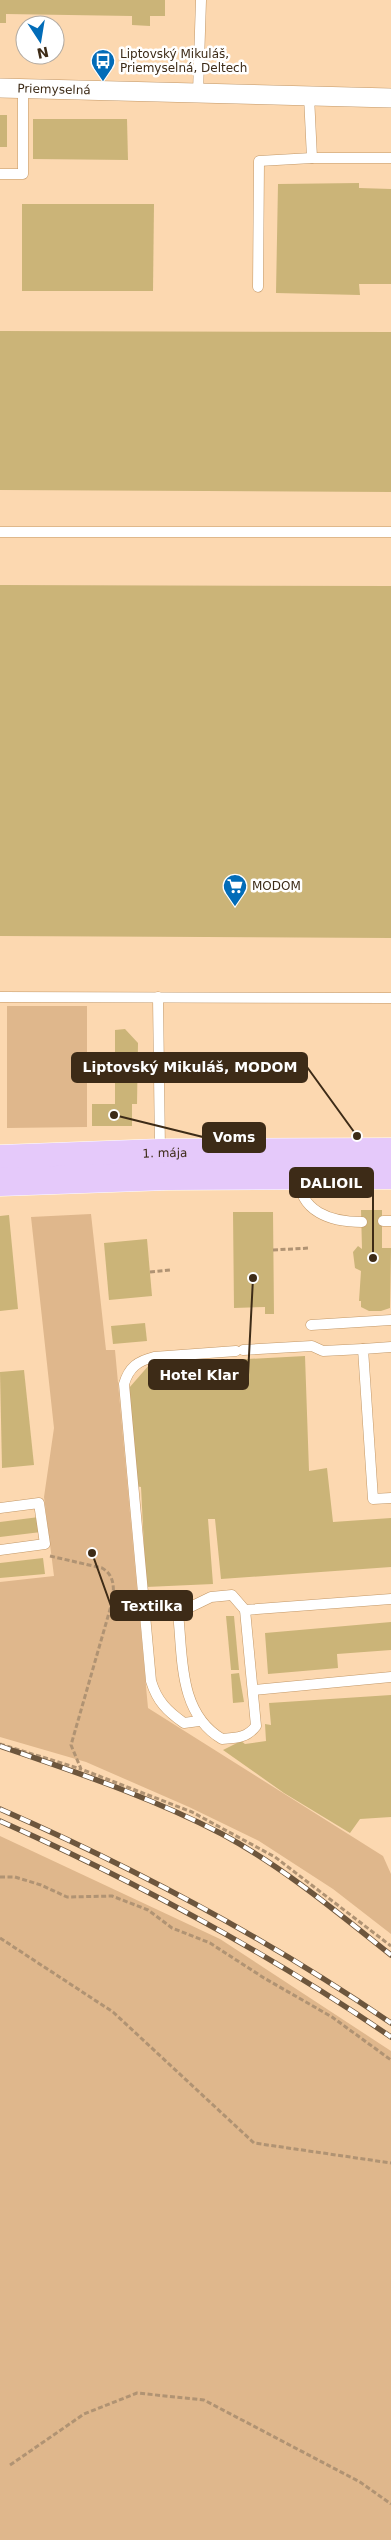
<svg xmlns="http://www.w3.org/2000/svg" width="391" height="2540" font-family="'DejaVu Sans',sans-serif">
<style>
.green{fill:#dfb78c}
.building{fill:#cbb478}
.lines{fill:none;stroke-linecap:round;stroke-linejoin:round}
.lane-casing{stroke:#c29766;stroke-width:11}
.street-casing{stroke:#c29766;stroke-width:20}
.primary-casing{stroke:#fff;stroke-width:29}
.path{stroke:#b09373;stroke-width:3;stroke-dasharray:5 2.5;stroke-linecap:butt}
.lane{stroke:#fff;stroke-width:10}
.street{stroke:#fff;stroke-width:19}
.primary{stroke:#e5c9fa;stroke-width:28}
.rail-casing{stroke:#6d563d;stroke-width:5.5}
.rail{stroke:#fff;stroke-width:4;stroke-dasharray:11;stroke-linecap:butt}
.labels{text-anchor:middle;stroke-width:5;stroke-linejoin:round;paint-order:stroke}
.poi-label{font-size:12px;fill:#3d2b17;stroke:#fff;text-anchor:start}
.street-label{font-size:12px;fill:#3d2b17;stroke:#fff}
.leader{fill:none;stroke:#3d2b17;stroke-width:2}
.callout-dot{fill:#3d2b17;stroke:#fff;stroke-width:2}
.callout{fill:#3d2b17;stroke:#3d2b17;stroke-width:2}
.callout-label{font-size:14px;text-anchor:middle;font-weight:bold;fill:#fff}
</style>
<rect width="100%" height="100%" fill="#fcd8b0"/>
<g class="green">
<path d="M7,1006H87V1127L7,1128Z"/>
<path d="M91,1214L106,1350H115L148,1708L383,1856L391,1874V1934L333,1889L259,1841L189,1807L86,1762L0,1737V1582L54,1576L44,1497L54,1428L31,1217Z"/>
<path d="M0,1836L220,1939L391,2051V2540H0Z"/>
</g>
<g class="building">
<path d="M0,0H165V16H150V26L132,25V16L6,14V23H0Z"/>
<rect x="0" y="115" width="7" height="32"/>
<path d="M33,119H127L128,160L33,159Z"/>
<path d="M359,183V188L391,189V284H359L360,295L276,293L278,184Z"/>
<path d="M22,204H154L153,291H22Z"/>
<path d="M0,331L391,332V492L0,490Z"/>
<path d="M0,585L391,586V938L0,936Z"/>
<path d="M125,1029L138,1043L137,1104H132V1126H92V1104H115V1030Z"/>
<path d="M361,1210H382V1248H391L390,1308L381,1311H369L361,1307V1301H359L361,1271L355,1268L353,1252L358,1246L362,1249Z"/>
<path d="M233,1212H273L274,1314H265V1307L234,1308Z"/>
<path d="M9,1215L18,1309L0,1311V1216Z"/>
<path d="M147,1239L152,1296L109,1300L104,1243Z"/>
<path d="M145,1323L147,1341L113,1344L111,1326Z"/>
<path d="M305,1356L309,1471L327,1468L333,1522L391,1518V1567L221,1579L215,1519H208L213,1584L146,1587L141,1487L134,1486L129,1388L150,1364Z"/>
<path d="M24,1370L34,1465L2,1468L0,1372Z"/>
<path d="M39,1517L41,1532L0,1537V1522Z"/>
<path d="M43,1558L45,1574L0,1578V1563Z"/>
<path d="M226,1616H234L239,1670H231Z"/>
<path d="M391,1622V1650L337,1654L338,1668L268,1674L265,1633Z"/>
<path d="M239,1673L244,1702L233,1703L231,1674Z"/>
<path d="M391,1695V1817L360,1819L350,1833L284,1793L223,1750L241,1741L245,1744L266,1741L265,1724L271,1725L269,1703Z"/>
</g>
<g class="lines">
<g class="lane-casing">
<g id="lane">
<path d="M198,93L201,0"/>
<path d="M309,96L312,158H391"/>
<path d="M0,174H23V89"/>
<path d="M258,287L259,161L312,158"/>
<path d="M0,532H391"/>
<path d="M0,997L391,998"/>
<path d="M158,997L160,1151"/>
<path d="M299,1176C299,1212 331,1222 362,1222"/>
<path d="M383,1221H391"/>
<path d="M311,1325L391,1320"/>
<path d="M391,1347L363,1349L373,1499L391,1498"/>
<path d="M243,1350L312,1346L323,1351L363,1349"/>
<path d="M0,1508L39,1503L45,1544L0,1550"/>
<path d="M232,1595L245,1610L256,1726C247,1738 236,1738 222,1739C178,1713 183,1657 178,1613L211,1597Z"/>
<path d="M245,1610L391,1599"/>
<path d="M253,1690L391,1677"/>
<path d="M199,1721L184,1723C167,1711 157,1701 151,1681L124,1384C129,1367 138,1361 154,1357L236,1351"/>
</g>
</g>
<g class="street-casing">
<g id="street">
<path id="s1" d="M0,88L391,98"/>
</g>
</g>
<g class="primary-casing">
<g id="primary">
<path id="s2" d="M0,1159L160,1153L391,1152"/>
<path d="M0,1182L167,1176L391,1175"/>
</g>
</g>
<g class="path">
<path d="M273,1250L310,1248"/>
<path d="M150,1272L171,1270"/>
<path d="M50,1556L102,1568C114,1575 114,1586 113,1599L71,1745L81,1769L192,1812L275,1857L391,1946"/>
<path d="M0,1744L81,1769"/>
<path d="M0,1877H15L41,1885L67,1897L112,1896L148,1910L172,1928L210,1943L264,1978L332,2017L391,2060"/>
<path d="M0,1938L113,2012L254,2143L391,2163"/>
<path d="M10,2465L84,2414L137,2393L204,2400L360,2482L391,2504"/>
</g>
<use href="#lane" class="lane"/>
<use href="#street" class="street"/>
<use href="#primary" class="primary"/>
<g class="rail-casing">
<g id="rail">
<path d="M0,1746C75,1772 151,1797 222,1834C283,1867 337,1912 391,1955"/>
<path d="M0,1809C137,1869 268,1939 391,2023"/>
<path d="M0,1821C137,1882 267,1952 391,2037"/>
</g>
</g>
<use href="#rail" class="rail"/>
</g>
<defs>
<g id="bus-pin" transform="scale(1.25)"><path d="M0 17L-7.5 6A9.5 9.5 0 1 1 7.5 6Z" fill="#026cb8" stroke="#fff"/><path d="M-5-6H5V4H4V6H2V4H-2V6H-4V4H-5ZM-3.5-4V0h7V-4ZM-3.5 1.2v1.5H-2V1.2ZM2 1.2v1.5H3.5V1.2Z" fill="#fff"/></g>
<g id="supermarket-pin" transform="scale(1.25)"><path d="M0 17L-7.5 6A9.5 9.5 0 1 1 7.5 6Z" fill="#026cb8" stroke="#fff"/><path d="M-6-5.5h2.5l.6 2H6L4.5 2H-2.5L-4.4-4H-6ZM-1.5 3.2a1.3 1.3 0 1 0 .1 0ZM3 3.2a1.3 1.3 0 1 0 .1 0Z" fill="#fff"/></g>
</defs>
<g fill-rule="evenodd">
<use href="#bus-pin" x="103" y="61"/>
<use href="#supermarket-pin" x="235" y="886"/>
</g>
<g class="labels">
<g class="poi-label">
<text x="120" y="58">Liptovský Mikuláš,<tspan x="120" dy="14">Priemyselná, Deltech</tspan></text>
<text x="252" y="890">MODOM</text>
</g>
<g class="street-label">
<text dy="4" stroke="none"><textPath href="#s1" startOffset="54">Priemyselná</textPath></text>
<text dy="4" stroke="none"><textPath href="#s2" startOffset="165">1. mája</textPath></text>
</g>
</g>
<path class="leader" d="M357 1136L307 1067M114 1115L203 1137M373 1258L373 1183M253 1278L248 1375M92 1553L111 1606"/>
<g class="callout-dot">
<circle cx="357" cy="1136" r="5"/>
<circle cx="114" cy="1115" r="5"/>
<circle cx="373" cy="1258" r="5"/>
<circle cx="253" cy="1278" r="5"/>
<circle cx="92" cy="1553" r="5"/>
</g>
<g class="callout">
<rect x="72" y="1053" width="235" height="29" rx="5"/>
<rect x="203" y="1123" width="62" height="29" rx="5"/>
<rect x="290" y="1168" width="83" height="29" rx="5"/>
<rect x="149" y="1360" width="99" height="29" rx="5"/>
<rect x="111" y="1591" width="81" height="29" rx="5"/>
</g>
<g class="callout-label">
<text x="190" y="1072">Liptovský Mikuláš, MODOM</text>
<text x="234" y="1142">Voms</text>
<text x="331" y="1188">DALIOIL</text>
<text x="199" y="1380">Hotel Klar</text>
<text x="152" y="1611">Textilka</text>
</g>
<g transform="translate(40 40) rotate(168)"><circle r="24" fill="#ffffff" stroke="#b1aaa2"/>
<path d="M0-4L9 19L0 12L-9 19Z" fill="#026cb8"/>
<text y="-8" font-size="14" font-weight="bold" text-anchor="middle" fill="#3d2b17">N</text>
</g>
</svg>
